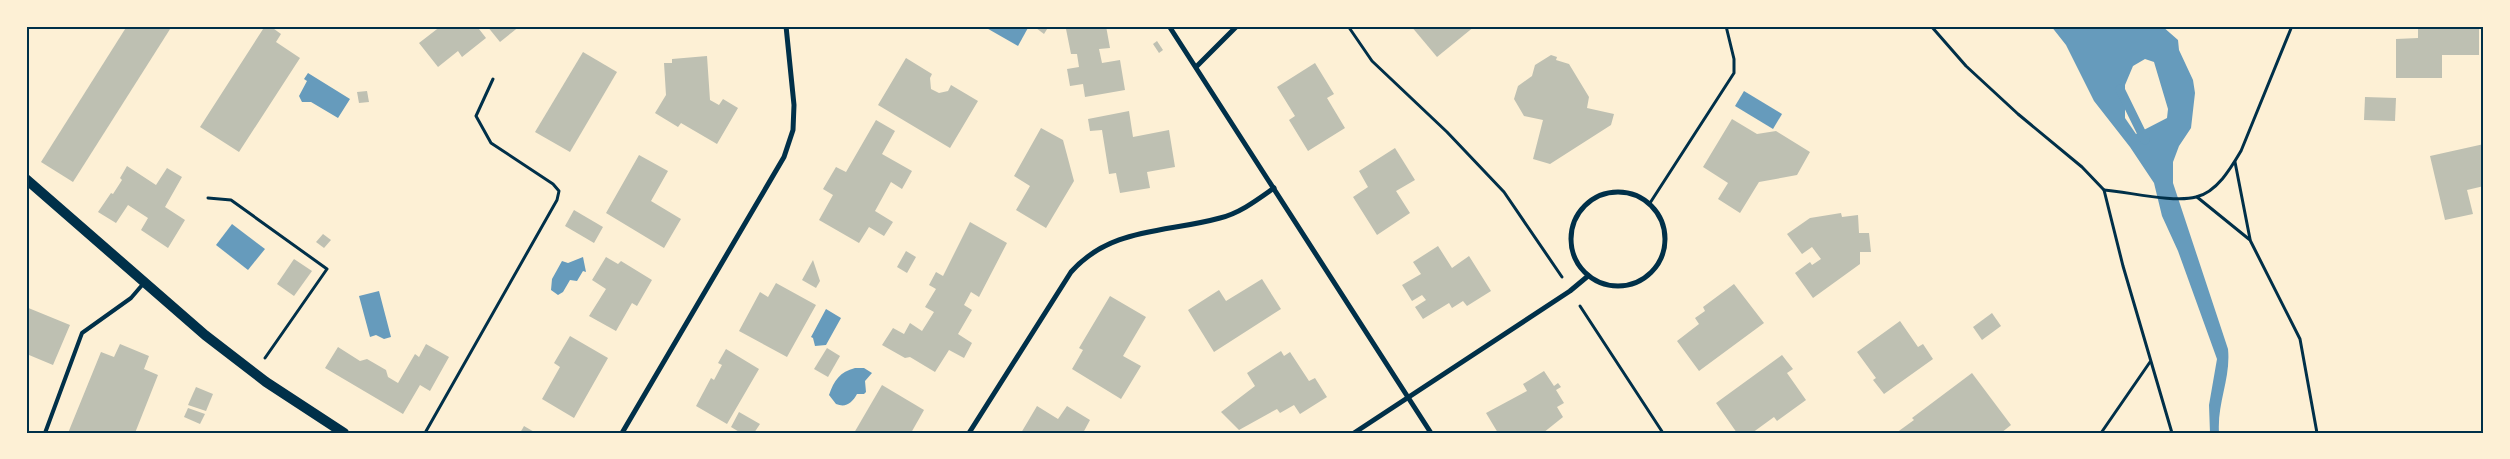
<svg xmlns="http://www.w3.org/2000/svg" width="2510" height="459" font-family="'Roboto Condensed',sans-serif">
<style>
.water{fill:#669bbc;fill-rule:evenodd}
.lines{fill:none;stroke-linecap:round;stroke-linejoin:round}
.stream{stroke:#669bbc;stroke-width:9}
.building{fill:#bec0b2}
.path{stroke:#003049;stroke-width:3}
.service{stroke:#003049;stroke-width:4}
.minor{stroke:#003049;stroke-width:5}
.secondary{stroke:#003049;stroke-width:10}
.neatline{fill:none;stroke:#003049;stroke-width:2}
</style>
<rect width="100%" height="100%" fill="#fdf0d5"/>
<g class="water">
<path d="M983,26H1029L1018,46Z"/>
<path d="M2051,26H2162L2178,40L2179,50L2193,80L2195,93L2191,128L2179,146L2173,162V183L2228,349C2231,378 2217,403 2219,433H2210L2209,405L2217,359L2178,251L2162,216L2154,183L2130,147L2094,101L2066,45ZM2145,59L2154,62L2168,109L2167,118L2136,134L2125,118V85L2133,66Z"/>
<path d="M308,73L350,99L338,118L311,102H302L299,96L307,81L304,79Z"/>
<path d="M1744,91L1782,114L1773,129L1735,106Z"/>
<path d="M232,224L265,249L248,270L216,245Z"/>
<path d="M583,257L586,272L583,271L577,281L570,280L563,292L558,295L551,290L552,279L562,261L568,263Z"/>
<path d="M379,291L391,337L384,339L376,335L370,337L359,296Z"/>
<path d="M826,309L841,318L826,345L815,346L813,338L811,337Z"/>
<path d="M855,368H864L872,373L865,381L866,392L864,394H857C852,403 846,408 836,404L829,395C834,380 840,372 855,368Z"/>
</g>
<g class="lines">
<path class="stream" d="M2120,89L2145,140"/>
</g>
<g class="building">
<path d="M127,26H172L73,182L41,162Z"/>
<path d="M265,26H270L281,34L276,42L300,58L239,152L200,127Z"/>
<path d="M441,26H482L479,29L486,38L462,57L458,51L438,67L419,43Z"/>
<path d="M487,26H520L500,42Z"/>
<path d="M1037,26H1049L1044,34L1036,28Z"/>
<path d="M1081,26H1106L1110,48L1099,49L1102,63L1120,60L1125,90L1085,97L1083,84L1070,86L1067,69L1079,67L1077,54H1071L1066,29Z"/>
<path d="M1411,26H1475L1437,57Z"/>
<path d="M2418,26H2479V55H2442V78H2396V39L2418,38Z"/>
<path d="M1157,41L1163,50L1159,53L1153,44Z"/>
<path d="M583,52L617,72L570,152L535,132Z"/>
<path d="M1551,55L1557,57L1556,60L1569,64L1589,97L1587,108L1614,114L1611,125L1550,164L1533,159L1543,120L1524,116L1514,99L1518,86L1532,76L1535,65Z"/>
<path d="M707,56L710,100L719,105L723,99L738,108L717,144L681,123L678,127L655,113L666,95L664,63H672V59Z"/>
<path d="M906,58L932,74L930,78L931,89L939,93L948,91L951,85L978,101L950,148L878,105Z"/>
<path d="M1315,63L1334,94L1327,98L1345,128L1308,151L1289,120L1295,116L1277,87Z"/>
<path d="M367,91L369,102L359,103L357,92Z"/>
<path d="M2365,97L2396,98L2395,121L2364,120Z"/>
<path d="M1129,111L1133,137L1169,130L1175,167L1147,172L1150,188L1120,193L1116,173L1109,174L1102,130L1090,131L1088,119Z"/>
<path d="M1732,119L1757,134L1776,131L1810,152L1797,175L1759,182L1740,213L1718,199L1728,183L1703,167Z"/>
<path d="M876,120L895,131L882,154L912,171L902,189L891,182L875,211L893,222L884,236L869,227L859,243L819,220L833,195L823,189L836,167L846,172Z"/>
<path d="M1041,128L1063,140L1074,181L1046,228L1016,210L1030,186L1014,176Z"/>
<path d="M2484,144V186L2467,190L2473,214L2445,220L2430,156Z"/>
<path d="M1395,148L1415,180L1396,191L1410,213L1377,235L1353,197L1368,187L1359,171Z"/>
<path d="M639,155L668,171L651,201L681,219L664,248L606,213Z"/>
<path d="M127,166L156,185L167,168L182,177L165,207L185,220L168,248L141,230L148,218L128,205L116,223L98,212L111,193L113,194L122,180L120,178Z"/>
<path d="M574,210L603,227L594,243L565,226Z"/>
<path d="M1841,213L1842,217L1858,215L1859,233H1869L1871,252H1860V264L1813,298L1795,273L1810,262L1812,265L1821,259L1812,247L1802,254L1787,234L1810,218Z"/>
<path d="M970,222L1007,243L979,297L971,292L964,305L972,310L958,334L972,343L964,358L949,350L935,372L910,357L905,358L882,345L893,328L904,334L910,323L922,331L934,312L925,307L936,289L929,285L936,272L943,276Z"/>
<path d="M323,234L331,240L324,248L316,242Z"/>
<path d="M1438,246L1452,268L1469,256L1491,291L1467,306L1463,301L1452,308L1449,303L1423,319L1415,307L1426,300L1422,295L1412,301L1402,285L1421,274L1413,262Z"/>
<path d="M906,251L916,257L907,273L897,267Z"/>
<path d="M606,257L618,264L621,261L652,280L637,306L632,303L616,331L589,316L606,289L592,280Z"/>
<path d="M294,259L312,271L294,296L277,284Z"/>
<path d="M813,260L820,281L816,288L802,280Z"/>
<path d="M1262,279L1281,309L1214,352L1188,310L1219,290L1226,301Z"/>
<path d="M776,283L816,305L787,357L739,331L760,292L768,297Z"/>
<path d="M1734,284L1764,323L1699,371L1677,341L1699,324L1695,318L1705,311L1703,307Z"/>
<path d="M1110,296L1146,317L1123,356L1141,366L1121,399L1072,369L1083,350L1079,348Z"/>
<path d="M26,307L70,325L53,365L29,355L26,361Z"/>
<path d="M1992,313L2001,326L1982,340L1973,327Z"/>
<path d="M1900,321L1918,347L1923,344L1933,359L1884,394L1873,380L1876,378L1857,352Z"/>
<path d="M570,336L608,358L574,418L542,399L560,367L554,363Z"/>
<path d="M120,344L149,356L144,369L158,375L135,433H68L101,352L114,357Z"/>
<path d="M426,344L449,357L430,391L420,385L403,414L325,368L338,347L360,361L367,359L386,370L388,377L398,383L415,354L419,357Z"/>
<path d="M827,348L840,356L828,377L814,369Z"/>
<path d="M726,349L759,369L727,424L696,406L711,378L714,380L722,365L718,363Z"/>
<path d="M1281,351L1284,356L1290,352L1309,381L1315,378L1327,397L1300,414L1294,405L1280,413L1277,409L1239,430L1221,412L1255,386L1247,373Z"/>
<path d="M1782,355L1793,369L1787,373L1806,400L1777,421L1774,417L1752,433H1737L1716,403Z"/>
<path d="M1544,371L1554,386L1558,383L1561,387L1556,390L1564,403L1557,407L1563,417L1543,433H1498L1486,413L1527,391L1523,384Z"/>
<path d="M1972,373L2011,425L2001,433H1896L1914,420L1912,418Z"/>
<path d="M882,385L924,410L911,433H854Z"/>
<path d="M196,387L213,394L206,411L188,405Z"/>
<path d="M1037,406L1058,419L1067,406L1090,420L1083,433H1021Z"/>
<path d="M188,408L205,414L200,424L184,417Z"/>
<path d="M739,412L760,424L754,433H741L731,427Z"/>
<path d="M524,426L536,433H520Z"/>
</g>
<g class="lines">
<g class="path">
<path d="M1348,26L1372,61L1447,132L1504,192L1562,277"/>
<path d="M1931,26L1966,66L2018,114L2082,167L2104,190L2123,266L2172,433"/>
<path d="M2235,162L2250,239"/>
<path d="M2104,190C2129,192 2174,203 2196,197C2217,192 2231,168 2241,151L2292,26"/>
<path d="M2197,197L2250,240L2300,339L2317,433"/>
<path d="M208,198L231,200L327,269L265,358"/>
<path d="M1650,203L1734,73V59L1726,26"/>
<path d="M1580,306L1663,433"/>
<path d="M425,433L557,200L559,191L553,184L491,143L476,116L493,79"/>
<path d="M2101,433L2150,362"/>
</g>
<path class="service" d="M45,433L82,333L131,298L143,284"/>
<g class="minor">
<path d="M1169,26L1431,433"/>
<path d="M1196,67L1237,26"/>
<circle cx="1618" cy="239" r="47"/>
<path d="M622,433L784,157L793,130L794,105L786,26"/>
<path d="M969,433L1071,272C1111,227 1166,233 1220,218C1240,213 1257,200 1274,188"/>
<path d="M1354,433L1570,291L1588,276"/>
</g>
<path class="secondary" d="M26,179L205,335L266,382L344,433"/>
</g>
<rect width="2510" height="459" fill="none" stroke="#fdf0d5" stroke-width="55"/>
<rect x="28" y="28" width="2454" height="404" class="neatline"/>
</svg>
